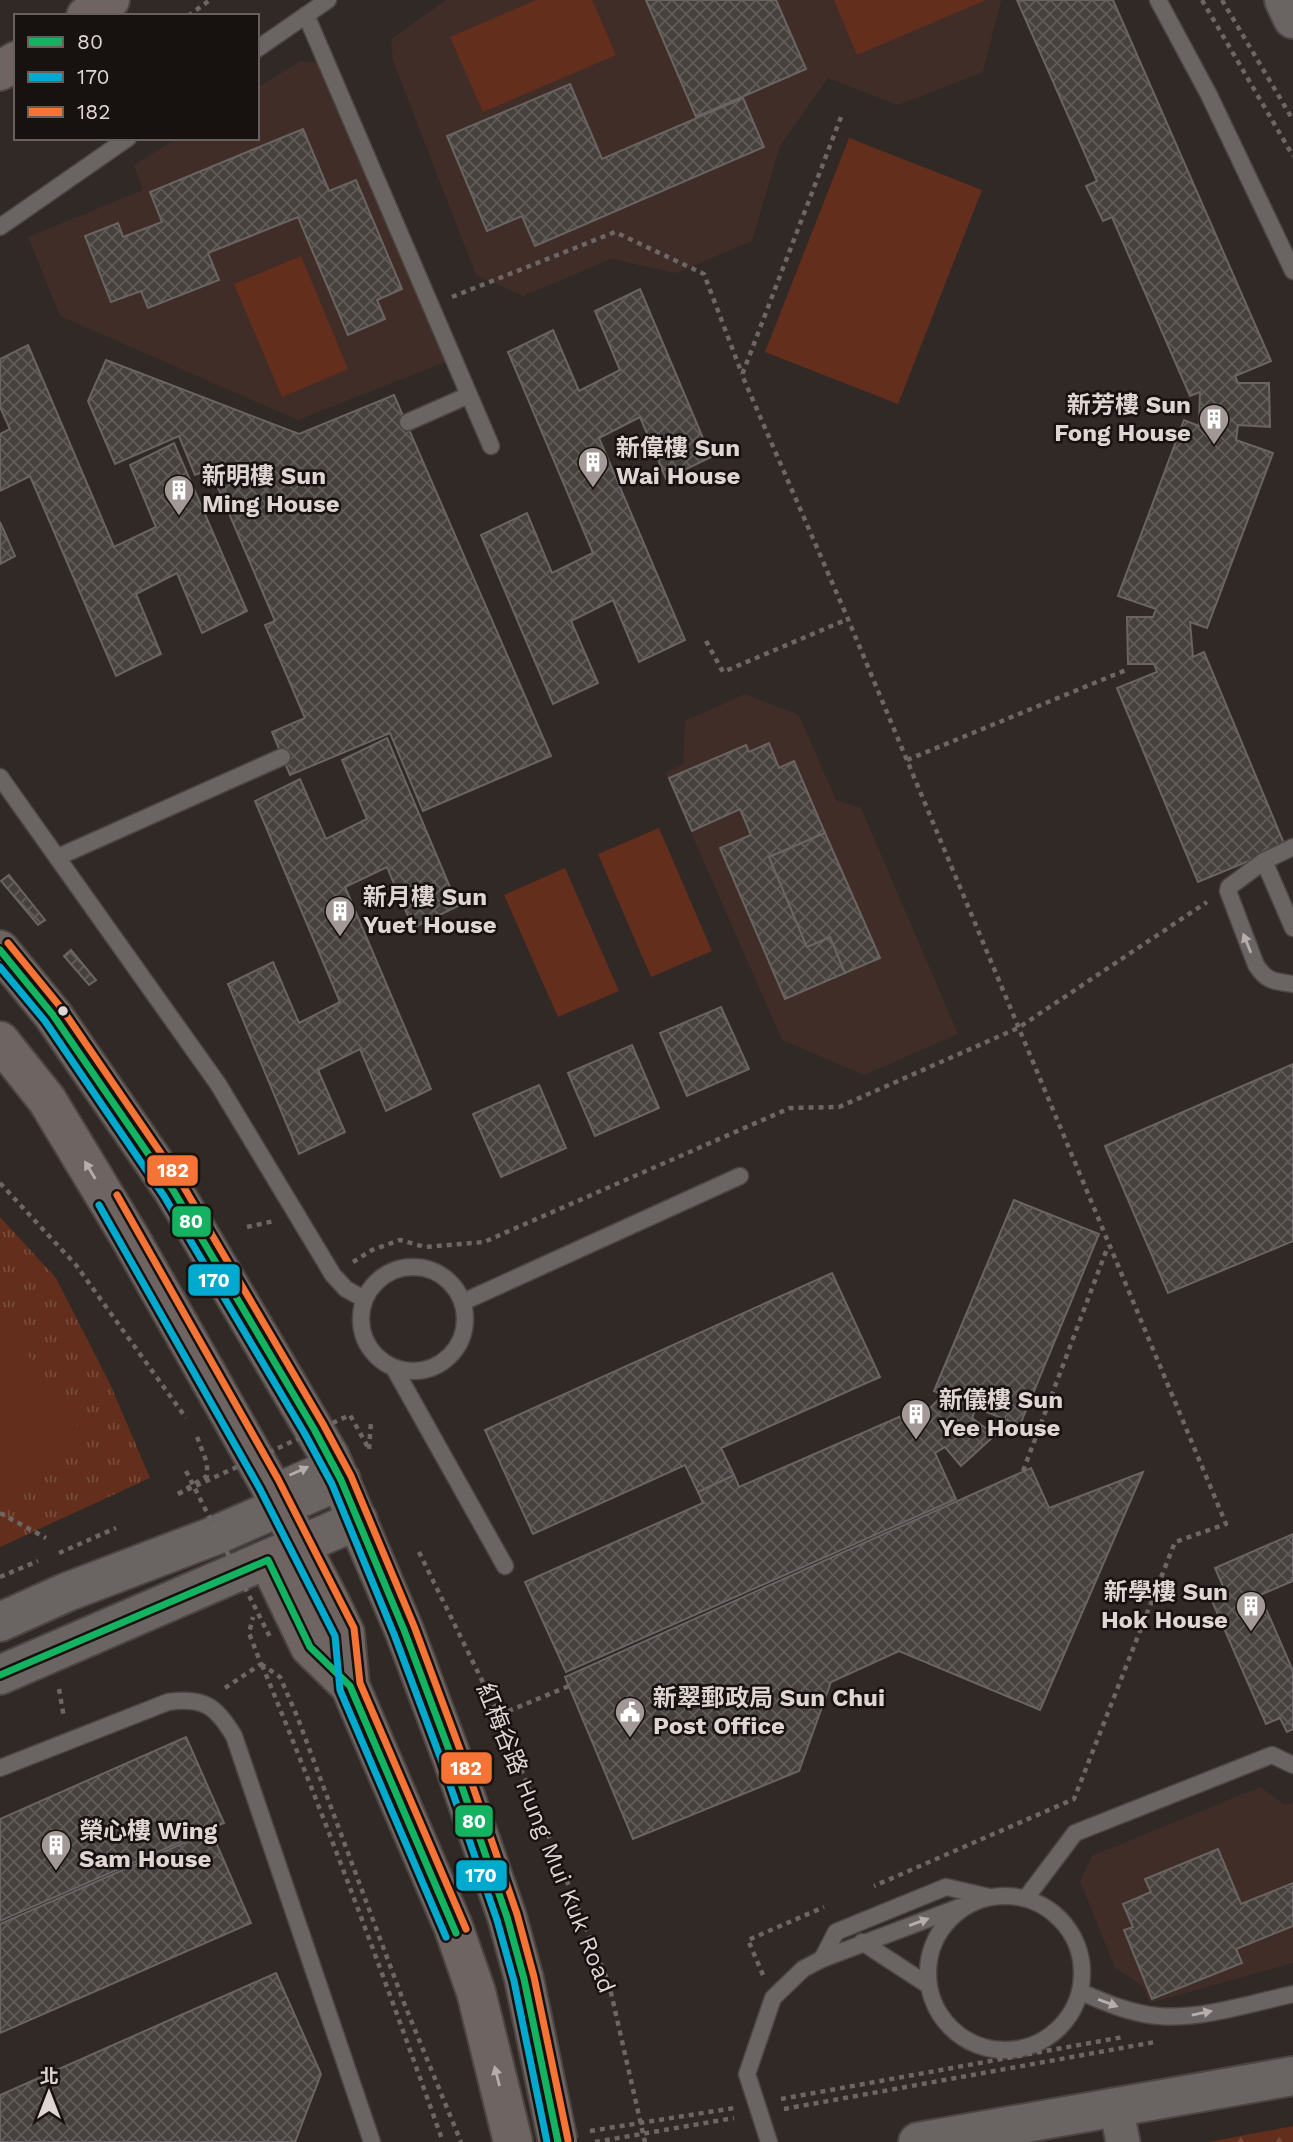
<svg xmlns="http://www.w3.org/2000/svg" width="1293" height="2142" font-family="'Work Sans','Noto Sans TC',sans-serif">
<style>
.built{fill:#402d28}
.forest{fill:url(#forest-firs)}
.park{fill:url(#park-tufts)}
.pitch{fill:#632e1c}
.building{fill:url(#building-cross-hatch);stroke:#6a6462;stroke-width:2}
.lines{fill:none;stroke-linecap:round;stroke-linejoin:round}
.lane-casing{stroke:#4c4543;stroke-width:19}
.street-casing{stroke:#4c4543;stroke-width:37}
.secondary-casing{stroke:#4c4543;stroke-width:42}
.primary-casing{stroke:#4c4543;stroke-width:42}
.path{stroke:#6c6765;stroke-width:4.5;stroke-dasharray:5 5;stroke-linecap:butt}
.lane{stroke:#6a6462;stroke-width:16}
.street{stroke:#6a6462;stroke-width:33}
.secondary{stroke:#6a6462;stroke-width:38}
.primary{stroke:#6e6562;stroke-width:38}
.primary-bridge-casing{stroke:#4c4543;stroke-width:42;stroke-linecap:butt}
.path-bridge{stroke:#6c6765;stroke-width:4.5;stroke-dasharray:5 5;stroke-linecap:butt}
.primary-bridge{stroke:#6e6562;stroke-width:38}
.bus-1-casing{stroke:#17110f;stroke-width:12}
.bus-2-casing{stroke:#17110f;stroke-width:12}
.bus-3-casing{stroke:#17110f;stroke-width:12}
.bus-1{stroke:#13b361;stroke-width:7}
.bus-2{stroke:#00a9ce;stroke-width:7}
.bus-3{stroke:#f57335;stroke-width:7}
.oneway{fill:#b6aeab}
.oneway2{fill:#b7aeab}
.bus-dot{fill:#dfd6d3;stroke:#17110f;stroke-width:2.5}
.labels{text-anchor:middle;stroke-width:5;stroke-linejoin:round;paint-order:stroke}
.poi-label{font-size:24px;font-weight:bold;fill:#dfd6d3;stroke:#17110f;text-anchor:start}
.street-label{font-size:24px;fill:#dfd6d3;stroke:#17110f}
.line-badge{stroke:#17110f;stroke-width:2.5}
.badge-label{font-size:19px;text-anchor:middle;font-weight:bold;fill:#fff}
</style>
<defs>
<pattern id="forest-firs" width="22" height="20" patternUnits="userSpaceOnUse" patternTransform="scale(1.75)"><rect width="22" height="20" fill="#632e1c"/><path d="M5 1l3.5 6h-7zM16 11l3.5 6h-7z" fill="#794c3c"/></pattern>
<pattern id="park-tufts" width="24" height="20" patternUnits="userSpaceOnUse" patternTransform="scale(1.75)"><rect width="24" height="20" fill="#632e1c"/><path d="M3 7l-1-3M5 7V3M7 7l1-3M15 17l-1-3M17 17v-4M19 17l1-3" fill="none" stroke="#794c3c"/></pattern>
<pattern id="building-cross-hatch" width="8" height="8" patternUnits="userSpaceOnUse" patternTransform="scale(1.75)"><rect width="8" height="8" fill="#47413e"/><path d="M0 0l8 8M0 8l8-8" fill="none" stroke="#615c59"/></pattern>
</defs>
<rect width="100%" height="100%" fill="#302926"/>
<g class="built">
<path d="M446,0H1001V1L983,72L898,105L828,78L780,146L752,241L676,273L611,259L523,296L476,275L393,61L391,39Z"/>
<path d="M300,61L329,64L450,360L298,420L60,316L28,237L143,190L134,165L177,138H257V88Z"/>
<path d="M745,694L799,715L836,800L861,808L958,1034L864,1075L782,1040L665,773L683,764L685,721Z"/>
<path d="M1260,1787L1285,1805L1293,1802V1963L1150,2003L1144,1987L1115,1968L1080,1881L1092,1856Z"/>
</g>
<path class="forest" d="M1293,2126V2142H1209Z"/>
<path class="park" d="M0,1217L56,1278L111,1386L150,1478L0,1547Z"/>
<g class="pitch">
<path d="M536,0H592L616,55L483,112L450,37Z"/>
<path d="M834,0H986L857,55Z"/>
<path d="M849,138L982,190L898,404L765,352Z"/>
<path d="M301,256L348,369L282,397L234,284Z"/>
<path d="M659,828L712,951L651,977L598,854Z"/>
<path d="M565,868L619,991L558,1017L504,895Z"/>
<path d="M0,1315L86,1438L1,1498L0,1497Z"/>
</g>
<g class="building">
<path d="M646,0H776L806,69L696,117Z"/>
<path d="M1017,0H1113L1271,361L1235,376L1238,383H1269L1270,427L1238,425L1236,440L1273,453L1207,628L1190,622L1193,657L1204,652L1285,846L1198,882L1117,688L1157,672L1154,664H1128L1127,617H1153L1156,609L1118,596L1184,420L1199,426L1200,392L1190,396L1112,217L1103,221L1086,186L1097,181Z"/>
<path d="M570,84L602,159L743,98L764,147L535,246L522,216L487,231L447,136Z"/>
<path d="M303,129L329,191L356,180L402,289L377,300L385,319L348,335L298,217L208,253L219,280L148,308L141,291L111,302L85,236L118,223L123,237L162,222L150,192Z"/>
<path d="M640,289L711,457L666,479L640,417L599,438L685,640L639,662L613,600L571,621L598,683L553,704L481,535L527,513L552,573L593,553L508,352L553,330L579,391L620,370L595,311Z"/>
<path d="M28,345L114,547L156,527L130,465L174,443L247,611L202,633L177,573L136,594L161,654L116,676L30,476L0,491V434L10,429L0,407V359Z"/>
<path d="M106,360L299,434L394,395L551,756L423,811L390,733L290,775L272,732L305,718L265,625L275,621L210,469L195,475L179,436L115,464L88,401Z"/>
<path d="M0,522L15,556L0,564Z"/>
<path d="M387,738L458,906L413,928L387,867L345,887L431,1089L386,1111L360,1049L318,1070L345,1132L299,1154L228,984L273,962L299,1023L340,1002L255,801L300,779L326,839L367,819L342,760Z"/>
<path d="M769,743L779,768L794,761L825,833L769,857L807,947L830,937L845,973L785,999L720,848L751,835L740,809L692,831L669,778L746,745L749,752Z"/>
<path d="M825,833L880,958L845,973L830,937L807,947L769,857Z"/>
<path d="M9,875L45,920L38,925L1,881Z"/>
<path d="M71,950L96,980L89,985L64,956Z"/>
<path d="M721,1007L749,1069L687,1096L660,1033Z"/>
<path d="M632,1045L659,1108L595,1136L568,1073Z"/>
<path d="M1293,1064V1241L1168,1293L1105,1146Z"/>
<path d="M539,1085L566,1148L501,1177L473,1114Z"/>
<path d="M1014,1200L1099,1234L1020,1425L976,1408L972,1418L995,1435L961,1466L945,1447L935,1453L956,1499L566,1672L525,1582L703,1503L698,1492L734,1475L739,1487L915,1410L920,1418L943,1395L934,1391Z"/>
<path d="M832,1273L880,1377L721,1448L734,1475L698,1492L685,1465L533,1534L485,1430Z"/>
<path d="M1031,1468L1049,1508L1143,1472L1040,1710L899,1651L831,1682L799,1771L633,1839L565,1677Z"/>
<path d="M1293,1534V1581L1260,1595L1293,1671V1729L1287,1732L1280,1718L1266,1724L1208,1592L1223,1586L1215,1568Z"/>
<path d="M186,1737L224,1823L0,1921V1819Z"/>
<path d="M211,1831L251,1923L0,2033V1924Z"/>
<path d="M1218,1849L1241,1904L1293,1883V1926L1236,1949L1242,1963L1152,1999L1124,1930L1133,1927L1123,1904L1151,1892L1145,1879Z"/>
<path d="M276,1973L321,2074L295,2142H0V2095Z"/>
</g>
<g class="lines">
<g class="lane-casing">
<g id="lane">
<path d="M1158,0L1209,95L1293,271"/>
<path d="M306,15L491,446"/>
<path d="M257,49L328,0"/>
<path d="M0,227L128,138"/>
<path d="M408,422L469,395"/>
<path d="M0,777L218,1084L333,1275L346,1289L364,1299"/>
<path d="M1293,847L1264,861L1229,887L1228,891L1256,965C1267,982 1274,981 1293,984"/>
<path d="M58,857L282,757"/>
<path d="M1264,861L1293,928"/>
<circle cx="413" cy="1319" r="52"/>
<path d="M463,1302L740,1176"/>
<path d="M394,1368L505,1566"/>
<path d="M269,1484L330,1457"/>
<path d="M0,1768L168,1702C204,1697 216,1706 234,1736L372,2142"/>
<circle cx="1005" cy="1973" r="77"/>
<path d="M1026,1898L1075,1833L1272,1755L1293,1765"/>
<path d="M862,1942L928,1985"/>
<path d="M822,1959L836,1932L946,1887L989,1897"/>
<path d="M1081,1992C1106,2003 1132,2014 1159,2016C1199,2020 1253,2003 1293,1994"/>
<path d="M769,2142L747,2074L773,1998L803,1969L822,1959L960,1907"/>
</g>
</g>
<g class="street-casing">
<path id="street" d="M1116,2107L1123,2142"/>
</g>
<g class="secondary-casing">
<g id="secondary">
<path d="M1284,0L1293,19"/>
<path d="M0,1622L67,1592L214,1536L341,1480"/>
<path d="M0,1675L358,1520"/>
<path d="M918,2142L1293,2076"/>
</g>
</g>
<g class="primary-casing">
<g id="primary">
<path d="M86,16L110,0"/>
<path d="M0,71L16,61"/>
<path d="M0,950L53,1015L173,1190L330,1457L404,1630L452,1758L507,1917L524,1979"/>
<path d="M0,1041L47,1100L129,1236L269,1484L332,1606L345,1633L350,1686L453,1926L476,1992L513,2142"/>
<path d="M268,1560L310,1647L350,1686"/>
</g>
</g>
<g class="path">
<path d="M1202,0L1293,156"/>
<path d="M1222,0L1293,120"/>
<path d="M188,16L210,0"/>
<path d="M841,117L742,375L848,619L1226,1524L1175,1542L1074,1799L874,1886"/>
<path d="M452,297L615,232L704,274L742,374"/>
<path d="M706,641L723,672L848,619"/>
<path d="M907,760L1126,670"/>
<path d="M0,1183L76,1265L186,1418"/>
<path d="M247,1227L274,1221"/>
<path d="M353,1262L372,1250L400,1240L425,1247L484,1242L790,1108L839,1107L1018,1028L1207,902"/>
<path d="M369,1449L371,1422"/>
<path d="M1023,1471L1108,1246"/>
<path d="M178,1494L207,1476V1463L196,1434"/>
<path d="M0,1513L46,1538"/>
<path d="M419,1552L499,1715L609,1984L645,2142"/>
<path d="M59,1553L116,1528"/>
<path d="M0,1577L38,1561"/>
<path d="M261,1664L280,1677L297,1716L404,2003L461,2142"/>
<path d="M262,1665C327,1822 386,1982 443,2142"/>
<path d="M225,1688L261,1664L249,1633L253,1617"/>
<path d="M59,1689L64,1718"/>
<path d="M499,1715L569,1686"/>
<path d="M763,1975L748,1940L824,1907"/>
<path d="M781,2099L1123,2037"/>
<path d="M784,2109L1155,2042"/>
<path d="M590,2131L734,2108"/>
<path d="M595,2142L734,2118"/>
</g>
<use href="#lane" class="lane"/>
<use href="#street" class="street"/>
<use href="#secondary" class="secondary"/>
<use href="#primary" class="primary"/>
<g class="primary-bridge-casing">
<path id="primary-bridge" d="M524,1979L558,2142"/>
</g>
<g class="path-bridge">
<path d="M186,1471L271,1639"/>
<path d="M178,1494L350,1415L369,1449"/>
</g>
<use href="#primary-bridge" class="primary-bridge"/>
<g class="bus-1-casing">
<g id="bus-1">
<path d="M0,950L53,1015L173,1190L314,1429L341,1480L404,1630L452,1758L507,1917L524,1979L558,2142"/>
<path d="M0,1675L268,1560L310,1647L350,1686L456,1933"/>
</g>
</g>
<g class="bus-2-casing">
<g id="bus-2">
<path d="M0,967L45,1021L164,1196L305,1434L332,1484L394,1634L442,1762L497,1920L514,1981L547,2142"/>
<path d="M99,1205L260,1489L335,1636L340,1690L446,1937"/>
</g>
</g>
<g class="bus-3-casing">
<g id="bus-3">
<path d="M8,943L62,1009L182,1184L323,1424L351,1476L414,1626L462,1755L517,1914L534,1977L568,2140"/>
<path d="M117,1195L278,1479L354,1628L360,1683L466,1929"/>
</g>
</g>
<use href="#bus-1" class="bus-1"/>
<use href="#bus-2" class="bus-2"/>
<use href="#bus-3" class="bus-3"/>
</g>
<defs><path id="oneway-solid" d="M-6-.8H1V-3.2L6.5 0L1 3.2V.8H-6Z" transform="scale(1.75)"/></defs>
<g class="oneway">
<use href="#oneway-solid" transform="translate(1247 943) rotate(-112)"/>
<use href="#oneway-solid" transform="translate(299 1471) rotate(-24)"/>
<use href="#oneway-solid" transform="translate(919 1922) rotate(-20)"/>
<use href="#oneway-solid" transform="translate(1108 2003) rotate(20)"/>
<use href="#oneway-solid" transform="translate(1202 2013) rotate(-12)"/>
</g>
<g class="oneway2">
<use href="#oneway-solid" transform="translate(90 1170) rotate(-121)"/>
<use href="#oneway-solid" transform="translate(497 2076) rotate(-104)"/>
</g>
<defs>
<g id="building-pin" transform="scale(1.575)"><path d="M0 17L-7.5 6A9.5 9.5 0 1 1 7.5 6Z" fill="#a29996" stroke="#17110f"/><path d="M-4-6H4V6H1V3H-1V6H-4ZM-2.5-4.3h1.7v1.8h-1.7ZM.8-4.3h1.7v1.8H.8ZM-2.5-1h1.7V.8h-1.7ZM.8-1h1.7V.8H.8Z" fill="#fff"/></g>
<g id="civic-pin" transform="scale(1.575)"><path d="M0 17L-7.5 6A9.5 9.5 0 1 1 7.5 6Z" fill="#a29996" stroke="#17110f"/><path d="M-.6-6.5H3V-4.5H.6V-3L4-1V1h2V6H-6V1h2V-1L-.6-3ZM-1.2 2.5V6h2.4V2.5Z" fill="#fff"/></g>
</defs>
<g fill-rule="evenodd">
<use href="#building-pin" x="1214" y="419"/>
<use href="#building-pin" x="593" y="462"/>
<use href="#building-pin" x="179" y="490"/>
<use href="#building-pin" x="340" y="911"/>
<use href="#building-pin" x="916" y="1414"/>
<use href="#building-pin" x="1251" y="1606"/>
<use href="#civic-pin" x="630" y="1712"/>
<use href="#building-pin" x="56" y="1845"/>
</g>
<circle class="bus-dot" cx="63" cy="1011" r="6"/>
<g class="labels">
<g class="poi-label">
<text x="1191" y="413" text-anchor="end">新芳樓 Sun<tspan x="1191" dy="28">Fong House</tspan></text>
<text x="616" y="456">新偉樓 Sun<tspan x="616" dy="28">Wai House</tspan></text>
<text x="202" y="484">新明樓 Sun<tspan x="202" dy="28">Ming House</tspan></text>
<text x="363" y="905">新月樓 Sun<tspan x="363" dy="28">Yuet House</tspan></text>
<text x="939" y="1408">新儀樓 Sun<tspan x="939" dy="28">Yee House</tspan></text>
<text x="1228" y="1600" text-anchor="end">新學樓 Sun<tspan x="1228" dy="28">Hok House</tspan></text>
<text x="653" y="1706">新翠郵政局 Sun Chui<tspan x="653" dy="28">Post Office</tspan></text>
<text x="79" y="1839">榮心樓 Wing<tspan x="79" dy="28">Sam House</tspan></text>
</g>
<g class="street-label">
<text transform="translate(546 1838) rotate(68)" y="8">紅梅谷路 Hung Mui Kuk Road</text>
</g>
</g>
<g class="line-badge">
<rect x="146" y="1154" width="53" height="33" rx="7" fill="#f57335"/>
<rect x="171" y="1205" width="41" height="33" rx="7" fill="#13b361"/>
<rect x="187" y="1263" width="54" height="34" rx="7" fill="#00a9ce"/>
<rect x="440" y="1751" width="53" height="34" rx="7" fill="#f57335"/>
<rect x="454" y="1804" width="40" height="34" rx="7" fill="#13b361"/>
<rect x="455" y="1859" width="53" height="33" rx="7" fill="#00a9ce"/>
</g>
<g class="badge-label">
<text x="173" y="1177">182</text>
<text x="191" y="1228">80</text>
<text x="214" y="1287">170</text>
<text x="466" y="1775">182</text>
<text x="474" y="1828">80</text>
<text x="481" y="1882">170</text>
</g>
<rect x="14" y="14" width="245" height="126" fill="#17110f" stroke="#67605d" stroke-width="2"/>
<rect x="28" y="37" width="35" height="10" fill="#13b361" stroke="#67605d" stroke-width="2"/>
<text x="77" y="49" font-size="21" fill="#dfd6d3">80</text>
<rect x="28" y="72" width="35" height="10" fill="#00a9ce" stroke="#67605d" stroke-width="2"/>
<text x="77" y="84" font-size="21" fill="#dfd6d3">170</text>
<rect x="28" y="107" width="35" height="10" fill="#f57335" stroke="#67605d" stroke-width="2"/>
<text x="77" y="119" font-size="21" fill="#dfd6d3">182</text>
<g transform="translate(49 2093)" stroke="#17110f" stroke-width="5" paint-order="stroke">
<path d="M0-5L12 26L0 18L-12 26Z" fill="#dfd6d3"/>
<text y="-10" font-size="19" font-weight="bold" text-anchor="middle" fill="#dfd6d3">北</text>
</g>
</svg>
